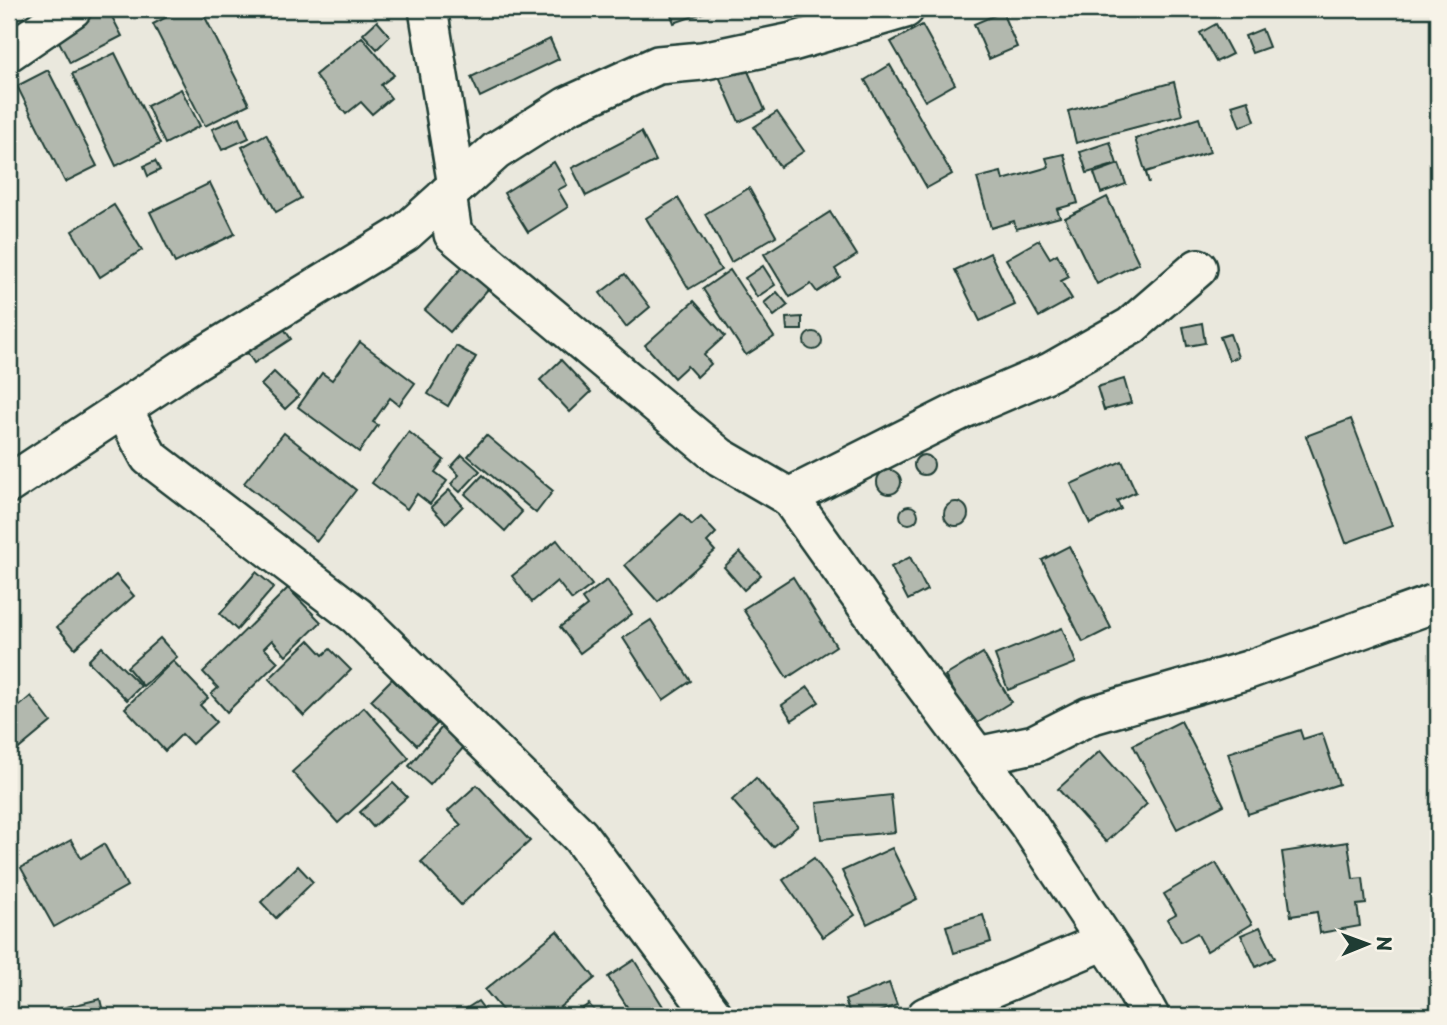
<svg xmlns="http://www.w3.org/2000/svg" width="1447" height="1025" font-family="'Playpen Sans',sans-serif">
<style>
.building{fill:#b2b8ae;stroke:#1f3d34;stroke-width:2}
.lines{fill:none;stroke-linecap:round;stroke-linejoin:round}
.minor-casing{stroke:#1f3d34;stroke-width:42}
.minor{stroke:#f7f3e8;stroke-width:37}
</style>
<rect width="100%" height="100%" fill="#eae8dd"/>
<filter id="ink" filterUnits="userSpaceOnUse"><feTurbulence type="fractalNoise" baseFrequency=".0143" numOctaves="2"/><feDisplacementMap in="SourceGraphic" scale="14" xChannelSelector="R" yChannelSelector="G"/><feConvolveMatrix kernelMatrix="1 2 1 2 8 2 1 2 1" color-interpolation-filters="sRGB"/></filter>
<g filter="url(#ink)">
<g class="building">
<path d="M89,9H108L122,36L70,63L52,28Z"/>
<path d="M146,9H167L150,17Z"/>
<path d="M182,9H201L249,104L205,126L153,24Z"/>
<path d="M669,9H714L674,23Z"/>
<path d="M1002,12L1017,47L989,59L974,24Z"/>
<path d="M377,21L390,36L377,49L363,34Z"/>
<path d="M1216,24L1232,54L1216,62L1200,33Z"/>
<path d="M922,25L955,84L925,101L891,42Z"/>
<path d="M1262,29L1269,47L1252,53L1245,36Z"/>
<path d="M362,37L394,75L381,85L391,98L372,114L361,102L346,114L315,75Z"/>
<path d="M550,39L559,59L480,97L471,77Z"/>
<path d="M115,53L160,144L116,166L72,74Z"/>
<path d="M744,62L765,110L739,122L718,74Z"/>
<path d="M890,65L952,174L927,188L865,80Z"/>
<path d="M48,70L97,166L65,182L17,86Z"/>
<path d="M1174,82L1182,115L1076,143L1068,111Z"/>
<path d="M181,89L200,126L165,144L147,106Z"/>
<path d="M1248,100L1255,121L1240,127L1232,105Z"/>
<path d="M777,112L804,151L780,167L754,127Z"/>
<path d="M240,117L249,138L222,150L212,129Z"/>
<path d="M1199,118L1210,152L1146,172L1149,183L1135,139Z"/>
<path d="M641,132L656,161L586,196L572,168Z"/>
<path d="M266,134L301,198L276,212L242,147Z"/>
<path d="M1110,142L1117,164L1087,173L1080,152Z"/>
<path d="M1064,154L1078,203L1057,209L1060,217L1016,229L1014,221L991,228L977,178L1001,172L1003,180L1049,167L1046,158Z"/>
<path d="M155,161L160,170L148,176L144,166Z"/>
<path d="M554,162L567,185L558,190L568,207L528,232L504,193Z"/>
<path d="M1119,164L1126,184L1101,193L1094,173Z"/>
<path d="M210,183L235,234L175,263L150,212Z"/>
<path d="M749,188L776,236L731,262L705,214Z"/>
<path d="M1107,197L1139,263L1097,284L1065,218Z"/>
<path d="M678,198L721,270L689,289L646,218Z"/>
<path d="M114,205L142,250L100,277L72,231Z"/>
<path d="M830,212L857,255L835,269L840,277L817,292L811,284L790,297L764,254Z"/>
<path d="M1039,240L1050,258L1057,254L1069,277L1061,281L1072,299L1039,317L1006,259Z"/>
<path d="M990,253L1015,305L980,321L955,270Z"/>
<path d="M463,266L489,288L450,332L425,310Z"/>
<path d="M763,266L775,285L757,297L745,278Z"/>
<path d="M730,270L774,337L746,355L703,289Z"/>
<path d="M625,274L650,307L626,327L600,293Z"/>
<path d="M777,292L788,305L774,316L764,303Z"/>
<path d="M694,301L725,336L704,355L711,364L697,377L687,366L674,378L645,345Z"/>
<path d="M276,317L291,339L254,363L240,341Z"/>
<path d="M802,317V330H787L786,318Z"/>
<path d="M1202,323L1205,343L1187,346L1183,327Z"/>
<circle cx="813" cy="341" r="9"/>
<path d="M1230,334L1238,357L1229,360L1220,337Z"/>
<path d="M360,342L415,383L399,405L390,398L373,422L378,425L359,452L298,407L322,373L332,380Z"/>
<path d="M456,346L476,357L448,406L428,394Z"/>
<path d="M561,360L591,392L570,412L540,380Z"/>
<path d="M274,372L299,396L285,409L261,385Z"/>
<path d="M1124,379L1131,403L1104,410L1097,387Z"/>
<path d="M1351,419L1392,526L1346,543L1306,436Z"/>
<path d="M409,432L444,460L435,472L447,481L430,504L417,494L407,509L372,483Z"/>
<path d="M284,433L356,490L317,541L244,483Z"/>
<path d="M486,435L553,491L536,513L468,456Z"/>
<path d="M462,455L480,471L460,492L451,484L459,475L451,467Z"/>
<circle cx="924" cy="465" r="10"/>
<path d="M1122,461L1136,492L1117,501L1121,509L1090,524L1071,484Z"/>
<circle cx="889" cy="482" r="12"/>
<path d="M483,475L522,512L505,531L465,494Z"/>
<path d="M449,490L463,506L446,523L431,507Z"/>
<circle cx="956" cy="514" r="12"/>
<circle cx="909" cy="515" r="9"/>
<path d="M681,514L692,525L701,517L716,533L707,542L715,551L658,602L625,565Z"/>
<path d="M557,540L592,585L572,600L557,581L532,602L512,576Z"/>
<path d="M1069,546L1111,628L1083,642L1042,560Z"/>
<path d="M740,552L761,575L744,590L724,567Z"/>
<path d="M910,557L927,590L908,600L891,567Z"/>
<path d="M256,572L274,587L237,630L220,614Z"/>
<path d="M116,575L134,596L75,648L57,627Z"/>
<path d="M793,577L836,646L787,678L743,609Z"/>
<path d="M607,580L632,614L580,653L560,627L587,606L582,599Z"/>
<path d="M288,588L321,622L286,656L272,640L264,648L278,662L227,712L211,694L218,688L203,672Z"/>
<path d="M651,620L691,681L663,700L623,638Z"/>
<path d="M1062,628L1076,663L1008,690L995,655Z"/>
<path d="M160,638L177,657L143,686L127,667Z"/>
<path d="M309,640L323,655L330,649L351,670L304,716L269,679Z"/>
<path d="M102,647L141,686L127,700L88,661Z"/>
<path d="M983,653L1011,702L974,725L945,676Z"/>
<path d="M173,661L208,698L200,705L216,722L192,744L182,734L165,751L125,708Z"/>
<path d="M392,679L437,724L417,745L371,700Z"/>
<path d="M808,687L819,702L792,720L782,705Z"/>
<path d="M31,696L51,722L9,757V715Z"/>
<path d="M364,707L409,758L338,823L292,772Z"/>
<path d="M1181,721L1224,805L1177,829L1133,745Z"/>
<path d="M442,727L464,747L430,785L409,766Z"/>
<path d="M1300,730L1303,739L1322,733L1339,784L1248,814L1228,753Z"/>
<path d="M1100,751L1147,804L1106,842L1058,789Z"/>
<path d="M756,778L798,826L773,847L732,800Z"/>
<path d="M393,783L407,797L373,827L360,812Z"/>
<path d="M477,785L530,841L461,905L421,862L461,825L448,811Z"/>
<path d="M891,795L895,832L821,839L817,803Z"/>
<path d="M71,840L81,858L104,844L127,886L54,927L21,868Z"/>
<path d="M1348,842L1353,879L1363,878L1366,904L1357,905L1360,926L1320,933L1317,912L1291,916L1282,852Z"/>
<path d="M892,848L917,899L867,924L842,871Z"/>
<path d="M814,858L855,915L823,937L783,880Z"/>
<path d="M1216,863L1252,924L1207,951L1197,933L1181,942L1167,919L1176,914L1164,894Z"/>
<path d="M298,866L313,882L276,918L261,902Z"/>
<path d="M983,915L991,942L954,953L946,926Z"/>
<path d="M1260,927L1275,958L1256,967L1241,935Z"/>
<path d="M557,931L595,978L549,1016H507L485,990Z"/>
<path d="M634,960L669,1016H633L608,977Z"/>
<path d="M889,983L897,1005L868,1016H851L845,1000Z"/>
<path d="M100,999L104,1016H30Z"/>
<path d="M478,1001L489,1016H455Z"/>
<path d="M589,1004L598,1016H572Z"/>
</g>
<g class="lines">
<g class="minor-casing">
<g id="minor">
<path d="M428,9L457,186"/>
<path d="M9,52L72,9"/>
<path d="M447,194L453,234L720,457L789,497L898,650L1028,824L1126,972L1150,1016"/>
<path d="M123,409L149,457L357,616L580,836L714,1016"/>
<path d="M9,484L195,361L405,233L496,151L567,106L658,65L702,61L792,42L905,9"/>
<path d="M789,497L964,409L1050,372L1131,326L1198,268"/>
<path d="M977,756L1034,744L1089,716L1248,670L1438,602"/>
<path d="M926,1016L1105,941"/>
</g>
</g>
<use href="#minor" class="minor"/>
</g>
</g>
<rect width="1447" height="1025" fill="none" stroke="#f7f3e8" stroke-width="35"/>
<rect x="18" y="18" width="1412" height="990" fill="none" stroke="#1f3d34" stroke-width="2.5" filter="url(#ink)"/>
<g transform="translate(1367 944) rotate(89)" stroke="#f7f3e8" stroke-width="5" paint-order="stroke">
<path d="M0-5L12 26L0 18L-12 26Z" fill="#1f3d34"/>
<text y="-10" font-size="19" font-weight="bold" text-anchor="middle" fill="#1f3d34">N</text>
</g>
</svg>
